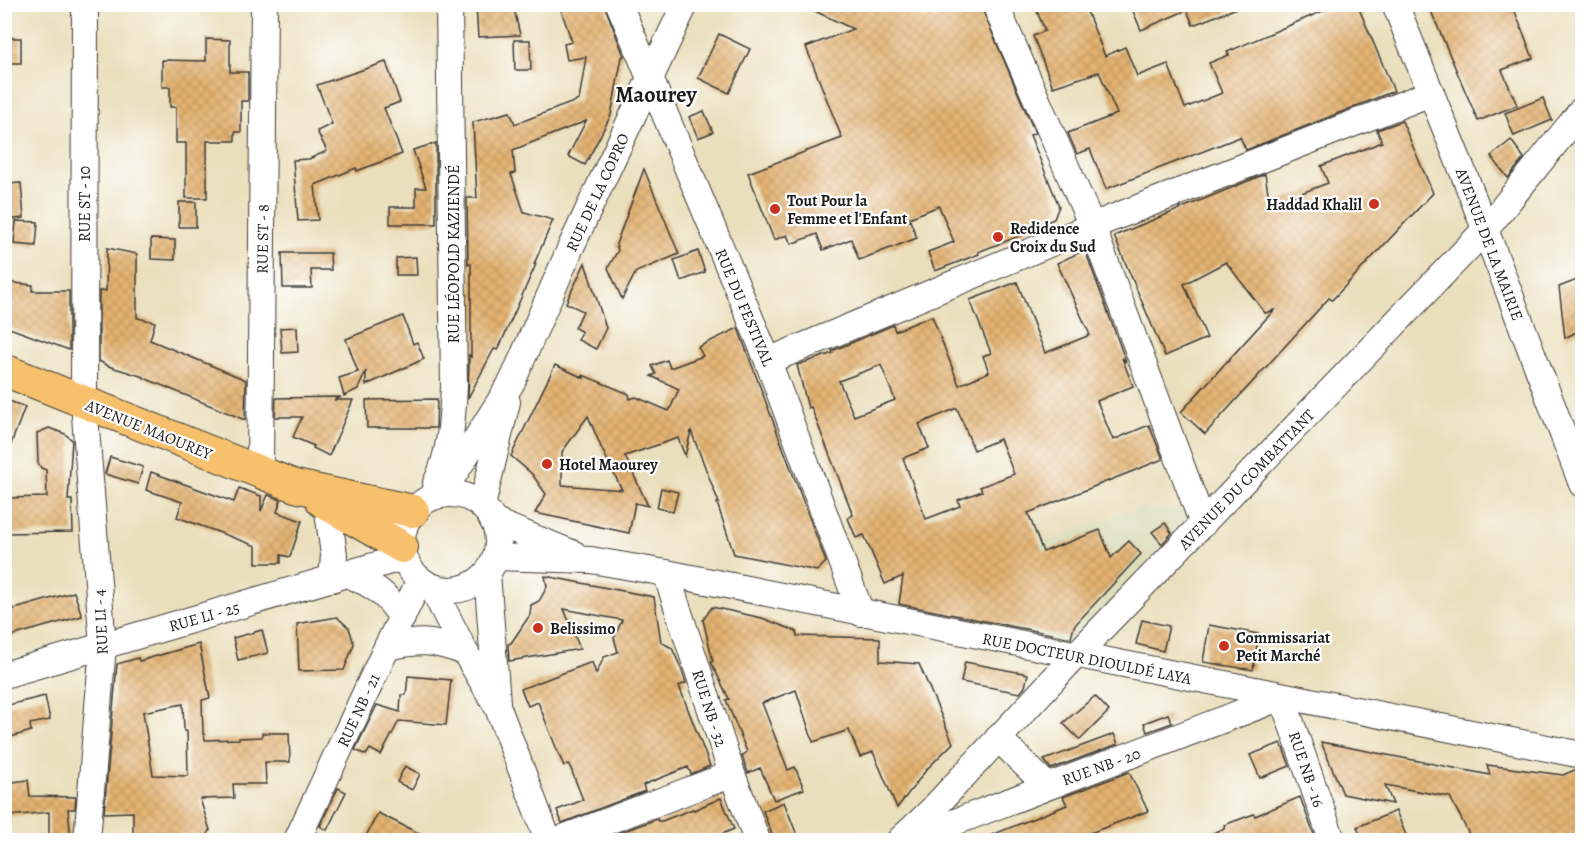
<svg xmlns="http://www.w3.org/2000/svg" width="1587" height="845" font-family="Alegreya,serif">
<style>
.built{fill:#dcdebc}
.building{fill:url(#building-cross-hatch);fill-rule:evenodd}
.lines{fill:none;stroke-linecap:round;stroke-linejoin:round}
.minor-casing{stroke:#3b3934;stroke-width:28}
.major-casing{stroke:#3b3934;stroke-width:34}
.minor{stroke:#fff;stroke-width:26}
.major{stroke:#f7c06c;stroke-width:32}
.poi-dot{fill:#c8321e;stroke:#fff;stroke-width:2}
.labels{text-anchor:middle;stroke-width:4.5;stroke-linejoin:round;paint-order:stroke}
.street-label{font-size:16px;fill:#1c1c1c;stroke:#fff}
.poi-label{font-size:16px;font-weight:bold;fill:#1c1c1c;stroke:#fff;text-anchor:start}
.district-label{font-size:22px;font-weight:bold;fill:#1c1c1c;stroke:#fff}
</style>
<defs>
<pattern id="building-cross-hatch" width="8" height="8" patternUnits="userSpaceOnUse" patternTransform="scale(1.5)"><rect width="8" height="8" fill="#e3b271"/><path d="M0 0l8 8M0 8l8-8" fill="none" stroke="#c29861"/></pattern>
</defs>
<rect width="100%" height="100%" fill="#fff"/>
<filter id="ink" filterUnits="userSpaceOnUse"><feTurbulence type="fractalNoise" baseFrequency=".0167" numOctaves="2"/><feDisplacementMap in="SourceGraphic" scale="12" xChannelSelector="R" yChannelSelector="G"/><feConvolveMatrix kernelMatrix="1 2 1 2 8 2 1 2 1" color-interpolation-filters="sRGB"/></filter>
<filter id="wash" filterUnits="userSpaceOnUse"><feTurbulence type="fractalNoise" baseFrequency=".008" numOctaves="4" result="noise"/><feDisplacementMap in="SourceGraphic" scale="24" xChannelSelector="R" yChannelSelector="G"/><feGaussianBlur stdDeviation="1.35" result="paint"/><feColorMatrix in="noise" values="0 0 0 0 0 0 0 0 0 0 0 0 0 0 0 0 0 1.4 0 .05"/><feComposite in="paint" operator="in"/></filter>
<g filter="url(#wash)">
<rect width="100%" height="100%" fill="#eadfbc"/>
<path class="built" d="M1138,507L1183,510L1192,523L1070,645L895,612L893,600Z"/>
<g id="blocks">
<g class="building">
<path d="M502,4H513L520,35L478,37L476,6Z"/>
<path d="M559,4H604L624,56L622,57L611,115L585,165L568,156L586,121L513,150L515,173L511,174L524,212L553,220L534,264H536L498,350L494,349L468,398L469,355L471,357V264H468L467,198H477L473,122L510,112L515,124L579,100L586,57L567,60L564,44L572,42Z"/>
<path d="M800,4H980L1035,133L1030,135L1059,206L1054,219L1026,230L1027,233L978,252L979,254L935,271L928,252L954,242L939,206L909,218L917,238L859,260L851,239L823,250L817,234L791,244L787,235L774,240L748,173L842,138L806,47L853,29Z"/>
<path d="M1034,4H1084L1105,56L1125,47L1137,76L1168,64L1185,108L1222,93L1209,63L1229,55L1227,52L1339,4H1357L1394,91L1246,150L1240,137L1106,189L1090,149L1077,154L1068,133L1117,114L1099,72L1053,87L1033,36L1045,31Z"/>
<path d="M1130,4H1241L1242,6L1193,25L1187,10L1141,30Z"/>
<path d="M1428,4H1512L1533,58L1502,70L1517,105L1478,121Z"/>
<path d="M719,34L750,49L729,93L698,78Z"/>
<rect x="4" y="38" width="17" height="25"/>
<path d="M206,39L230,40V72H248V101H241V132H235V141H207V198H186V143H176V107H170V87H162V60L206,61Z"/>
<path d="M514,40H530L531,70H515Z"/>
<path d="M386,62L400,102L384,108L402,154L357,171L356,168L315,185L318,220L298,221L293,160L309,159L327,151L317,131L332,124L317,85Z"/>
<path d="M1543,98L1552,120L1514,136L1505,113Z"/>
<path d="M704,111L713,132L698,138L689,117Z"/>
<path d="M1402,121L1433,193L1332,300L1329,298L1205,434L1181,412L1274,310L1265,313L1226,262L1184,284L1207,338L1165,356L1114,236L1265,174L1270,205L1328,183L1321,166L1382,142L1377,130Z"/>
<path d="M1511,140L1524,158L1508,178L1491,156Z"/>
<path d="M436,143V224H390V207H416V188H426L413,150Z"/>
<path d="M644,169L679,254L636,272L622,299L608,268L618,250L616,244Z"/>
<path d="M21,183L24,218L4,220V184Z"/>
<rect x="179" y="202" width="17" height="25"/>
<path d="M16,221L38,222L36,246L14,244Z"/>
<path d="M151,239L175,240V260L151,259Z"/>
<path d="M107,248L137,254V318L155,322L150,340L246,380L245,420L144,378V377L108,366L99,361V291H106Z"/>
<path d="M1085,250L1126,362L1122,358L1133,386L1097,401L1113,440L1149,425L1163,459L1028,513L1043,552L1100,530L1111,558L1129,541L1141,554L1074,626L1071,638L899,604L903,576L885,584L864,535L856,538L848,518L853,515L811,407L808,408L797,365L833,353L832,351L893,325L895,331L932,316L959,385L989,372L983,356L991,353L970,300L1017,282L1045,353L1090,335L1057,263ZM881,365L895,400L854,416L839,381ZM957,408L974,450L1000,439L1014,474L980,487L982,491L958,500L960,506L926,519L903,458L929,448L919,424Z"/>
<path d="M698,251L705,272L681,281L674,260Z"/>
<path d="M282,253H330L331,270H311L312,288H283Z"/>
<path d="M416,257L417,275H396V258Z"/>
<path d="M585,263L606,328L596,349L578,340L582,332L575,328L583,311L566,303Z"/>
<path d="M1582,278V329L1565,338L1559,287Z"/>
<path d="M4,282L33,285L32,291H69V350L4,326Z"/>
<path d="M403,316L413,344L417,342L424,359L366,385V371L358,389L344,396L339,378L358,372L346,339Z"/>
<path d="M297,327L298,352L282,353L280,328Z"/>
<path d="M738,328L826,562L817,571L734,554L717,503H719L691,431L685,456L678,438L625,456L648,506L635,503L629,533L535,513L546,494L532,474L511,456L555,365L584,378L583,375L629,394L630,399L636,397L669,411L679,389L651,376L656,374L652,366L667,360L670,368L703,356L698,347ZM588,416L601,447L622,490L562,485V452Z"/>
<path d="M341,397L334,400H353L329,456L313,448L314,446L293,437L302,417H275L276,398Z"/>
<path d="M4,399L25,407L6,457H4Z"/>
<path d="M437,399L436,428H367L366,400Z"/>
<path d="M49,428L65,434L72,440L68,500H72L73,532L4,533V498L47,497L46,470L41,468L38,463L37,433Z"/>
<path d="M110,457L143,467L138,484L105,474Z"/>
<path d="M151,472L234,502L239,488L261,496V511L268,495L281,500L277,512L302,521L290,557L281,555V563H256V546L177,517L182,502L146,490Z"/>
<path d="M661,488L678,492L673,512L657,508Z"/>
<path d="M1165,523L1172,533L1162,544L1152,532Z"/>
<path d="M545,576L654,597L661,642L672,648L681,668L686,683L679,686L710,766L691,774L688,767L643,785L645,791L562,823L557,810L583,800L569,764L564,766L559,755L538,702L528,706L521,689L592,662L596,674L604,657L618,652L614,638L622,620L564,609L580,649L509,661L508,644L511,643L530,615L531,605L539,601L547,587Z"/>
<path d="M74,592L82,616L4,638V612Z"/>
<path d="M712,607L762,618L796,631L797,636L880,638V661L919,664L953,743L927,769L897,808L873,752L860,757L849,730L813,742L796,690L762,703L788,770L795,767L804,789L774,800L760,768L748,773L742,756L747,752L726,700L729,699L711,662L713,661L703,620Z"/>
<path d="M337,617L349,628L354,644L344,670L299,671L297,624Z"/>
<path d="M1142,620L1169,626L1163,651L1136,644Z"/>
<path d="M1209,625L1259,634L1253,670L1203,662Z"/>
<path d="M262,630L268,653L238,660L233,638Z"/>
<path d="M199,644L210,698L202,700L203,734H204L205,740L239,739V738L262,737V733H289L290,762H265L266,784H233L234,798L200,799L210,830L205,840H133V812L104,813L117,664L138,658L139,661ZM183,704L184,731H187L188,776L153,775L143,712Z"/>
<path d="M965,662L1028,674L1025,687L1020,693L961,682Z"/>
<path d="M408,676L451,680L446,725L399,721L381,755L370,749L366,755L355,750L377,705L400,712L401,695H406Z"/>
<path d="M45,696L50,720L30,724L31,731L4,739V706Z"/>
<path d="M1095,696L1109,711L1080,740L1063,723Z"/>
<path d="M1168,714L1172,723L1147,732L1144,723Z"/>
<path d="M1114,734L1118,744L1051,769L1044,760Z"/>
<path d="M1321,742L1490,775L1487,765L1563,775L1577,769L1582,770V840H1472L1450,797L1385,785L1393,804L1343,794Z"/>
<path d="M1281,743L1290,766L1260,778L1250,755Z"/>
<path d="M405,766L420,774L412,790L397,782Z"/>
<path d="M1129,772L1148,811L1072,840H979L1067,805L1063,797Z"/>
<path d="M28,780L30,796L76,797L75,809H68L71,840H49V812L9,816L5,783Z"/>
<path d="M338,788L346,792L327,830L320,826Z"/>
<path d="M1300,797L1316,840H1196L1225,828L1224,825L1254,814L1255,816Z"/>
<path d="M721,798L734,829L722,834L725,840H616L613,835L657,819L658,821H662L693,809L694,810Z"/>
<path d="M784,802L799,840H774L763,811Z"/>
<path d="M1396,811L1408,840H1362L1357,827Z"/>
<path d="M378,813L432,840H364Z"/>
</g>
</g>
</g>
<g filter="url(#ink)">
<use href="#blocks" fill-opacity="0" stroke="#3b3934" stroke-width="1.5"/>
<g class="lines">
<g class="minor-casing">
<g id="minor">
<path d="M85,4L84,403L103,646L87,840"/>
<path d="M619,4L768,361L861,613"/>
<path d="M995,4L1092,226L1203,524"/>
<path d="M1395,4L1467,182L1582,484"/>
<path d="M768,361L1092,226L1431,93"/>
<path d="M260,473L264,4"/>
<path d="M436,483C451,453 452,420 454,387L449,4"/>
<circle cx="450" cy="542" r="48"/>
<path d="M441,495L512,382L570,249L685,4"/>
<path d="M327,504L334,555L332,579"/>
<path d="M482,506L507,402"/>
<path d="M493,521L574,554"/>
<path d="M496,557L591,560L666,573L1582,755"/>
<path d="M487,573L497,702"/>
<path d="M666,573L732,774L757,840"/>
<path d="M347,574C374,585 386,593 402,618"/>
<path d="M432,587L465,652L498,708L548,840"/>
<path d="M387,647C422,640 431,640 465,652"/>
<path d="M4,675L404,557"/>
<path d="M998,738L1047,786"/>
<path d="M929,813L937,829L1282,697L1332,840"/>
<path d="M297,840L387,647L420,580"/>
<path d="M558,840L732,774"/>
<path d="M900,840L929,813L1075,656L1485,230L1582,110"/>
</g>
</g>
<g class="major-casing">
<g id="major">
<path d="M4,370L295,486L413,511"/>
<path d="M322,501L402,547"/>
</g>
</g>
<use href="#minor" class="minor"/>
<use href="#major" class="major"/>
</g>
</g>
<g class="poi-dot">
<circle cx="1374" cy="204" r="6"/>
<circle cx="775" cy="209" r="6"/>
<circle cx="998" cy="237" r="6"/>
<circle cx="547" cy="464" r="6"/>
<circle cx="538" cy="628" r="6"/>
<circle cx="1224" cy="646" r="6"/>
</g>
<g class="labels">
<g class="street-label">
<text transform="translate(597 192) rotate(-65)" y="6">RUE DE LA COPRO</text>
<text transform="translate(84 204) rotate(-90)" y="6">RUE ST - 10</text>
<text transform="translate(262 239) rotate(-89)" y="6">RUE ST - 8</text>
<text transform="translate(1490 244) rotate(69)" y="6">AVENUE DE LA MAIRIE</text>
<text transform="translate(453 254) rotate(-90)" y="6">RUE LÉOPOLD KAZIENDÉ</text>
<text transform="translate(745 307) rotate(67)" y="6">RUE DU FESTIVAL</text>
<text transform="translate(149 429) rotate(22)" y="6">AVENUE MAOUREY</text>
<text transform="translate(1246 479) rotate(-46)" y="6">AVENUE DU COMBATTANT</text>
<text transform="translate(204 616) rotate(-16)" y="6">RUE LI - 25</text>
<text transform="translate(100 622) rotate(-93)" y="6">RUE LI - 4</text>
<text transform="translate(1087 658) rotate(11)" y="6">RUE DOCTEUR DIOULDÉ LAYA</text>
<text transform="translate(710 708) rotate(72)" y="6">RUE NB - 32</text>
<text transform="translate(358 710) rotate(-65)" y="6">RUE NB - 21</text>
<text transform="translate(1101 766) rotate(-20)" y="6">RUE NB - 20</text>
<text transform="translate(1307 769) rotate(71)" y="6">RUE NB - 16</text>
</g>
<g class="poi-label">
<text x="787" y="206">Tout Pour la<tspan x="787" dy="18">Femme et l'Enfant</tspan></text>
<text x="1362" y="210" text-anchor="end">Haddad Khalil</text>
<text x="1010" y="234">Redidence<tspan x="1010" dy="18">Croix du Sud</tspan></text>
<text x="559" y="470">Hotel Maourey</text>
<text x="550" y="634">Belissimo</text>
<text x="1236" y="643">Commissariat<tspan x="1236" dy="18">Petit Marché</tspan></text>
</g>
<g class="district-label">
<text x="656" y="102">Maourey</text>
</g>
</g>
<rect width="1587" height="845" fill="none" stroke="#fff" stroke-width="24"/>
</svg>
